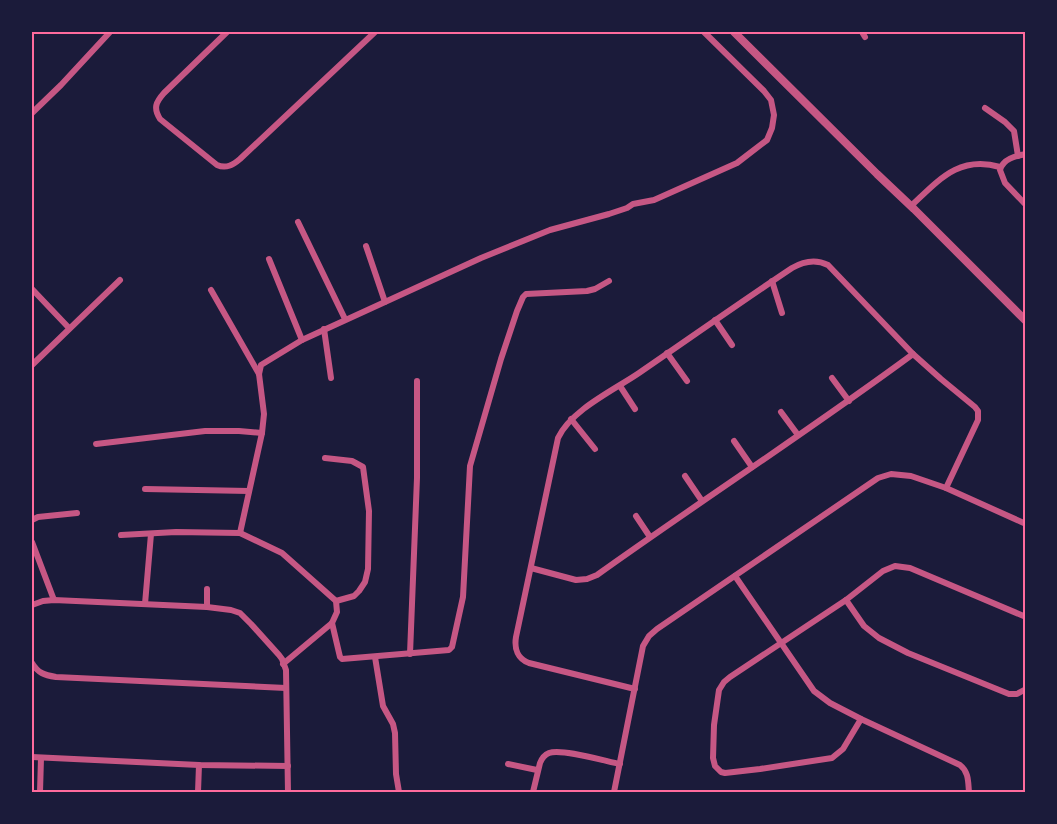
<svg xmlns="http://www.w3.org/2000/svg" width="1057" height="824" font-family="'Roboto Condensed',sans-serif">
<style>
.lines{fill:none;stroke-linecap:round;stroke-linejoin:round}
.minor{stroke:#c65784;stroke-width:6}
.tertiary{stroke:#c65784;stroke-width:8}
.neatline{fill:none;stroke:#ff6b9d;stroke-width:2}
</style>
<rect width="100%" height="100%" fill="#1b1b3a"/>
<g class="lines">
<g class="minor">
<path d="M227,32L164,93C156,102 153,108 160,119L217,165C226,169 233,165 240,159L375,32"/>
<path d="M862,32L865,37"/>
<path d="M985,108L1005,122L1014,131L1018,156"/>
<path d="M32,113L61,85L110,32"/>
<path d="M1026,154C1015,156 1003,159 1000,170L1005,183L1026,205"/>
<path d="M911,206C939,180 959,155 1000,167"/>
<path d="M298,222L345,319"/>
<path d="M366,246L385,302"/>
<path d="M269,259L302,340"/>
<path d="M772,281L782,313"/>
<path d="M32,289L69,328"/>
<path d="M211,290L259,374"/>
<path d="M715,320L732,345"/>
<path d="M324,329L331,378"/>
<path d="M667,353L687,381"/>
<path d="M32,365L120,280"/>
<path d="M832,378L849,401"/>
<path d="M620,386L635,409"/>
<path d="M781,412L798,435"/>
<path d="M571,419L595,449"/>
<path d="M734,441L752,467"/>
<path d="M96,444L205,431H239L262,433"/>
<path d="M325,458L352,461L363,467L369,511L368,569L365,582L359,591L354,596L336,601"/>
<path d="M685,476L702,501"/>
<path d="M145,489L249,491"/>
<path d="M636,516L650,537"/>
<path d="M32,520L38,517L77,513"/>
<path d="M240,533L262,433L264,414L259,374L261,365L302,340L481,258L550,230L609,214L627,208L633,204L654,200L737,163L767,140L772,128L774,115L771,100L764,91L704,32"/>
<path d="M121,535L176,532L240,533L282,553L336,601L337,612L332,623L283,664"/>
<path d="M32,542L54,600"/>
<path d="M531,568L576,580L587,579L597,575C702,500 810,430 913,354"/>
<path d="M735,576L814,691L830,703L861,719L960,765C969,772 968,782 969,792"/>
<path d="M207,589V607"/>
<path d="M846,600L864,626L879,638L908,653L1009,694H1017L1026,689"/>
<path d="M145,604L151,534"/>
<path d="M32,605L43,601L54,600L207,607L231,610L240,613L251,624L279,655L282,659L286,670L288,792"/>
<path d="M332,623L340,657L342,659L449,650L452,647L463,597L470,466L501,359L517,311L523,297L526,294L587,291L595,289L609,281"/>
<path d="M410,654L417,478V381"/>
<path d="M375,657L383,706L393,724L395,733L396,774L399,792"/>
<path d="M32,663C38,673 44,675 56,677L286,688"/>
<path d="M635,689L529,663C518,659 514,649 516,637L558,438C571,410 614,390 639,373C690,338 741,302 792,268C804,261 816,259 828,265L913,354L941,379L975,407L978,411V420L946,488"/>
<path d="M861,719L843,749L832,758L760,769L725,773L721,772L715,766L713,758L714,725L719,690L724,682L730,677L846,600L883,571L895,566L910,568L1026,617"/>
<path d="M32,757L199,765L288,766"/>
<path d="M508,764L537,770"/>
<path d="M40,792L41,758"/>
<path d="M198,792L199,765"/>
<path d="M533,792L540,763C542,758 544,755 549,753C561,748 605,761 620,764"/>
<path d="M614,792L643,646L649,636L657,629L878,478L891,474L911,476L946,488L1026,524"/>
</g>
<path class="tertiary" d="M734,32L877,174L914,209L1026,321"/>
</g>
<rect width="1057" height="824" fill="none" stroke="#1b1b3a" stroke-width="66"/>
<rect x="33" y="33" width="991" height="758" class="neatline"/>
</svg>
